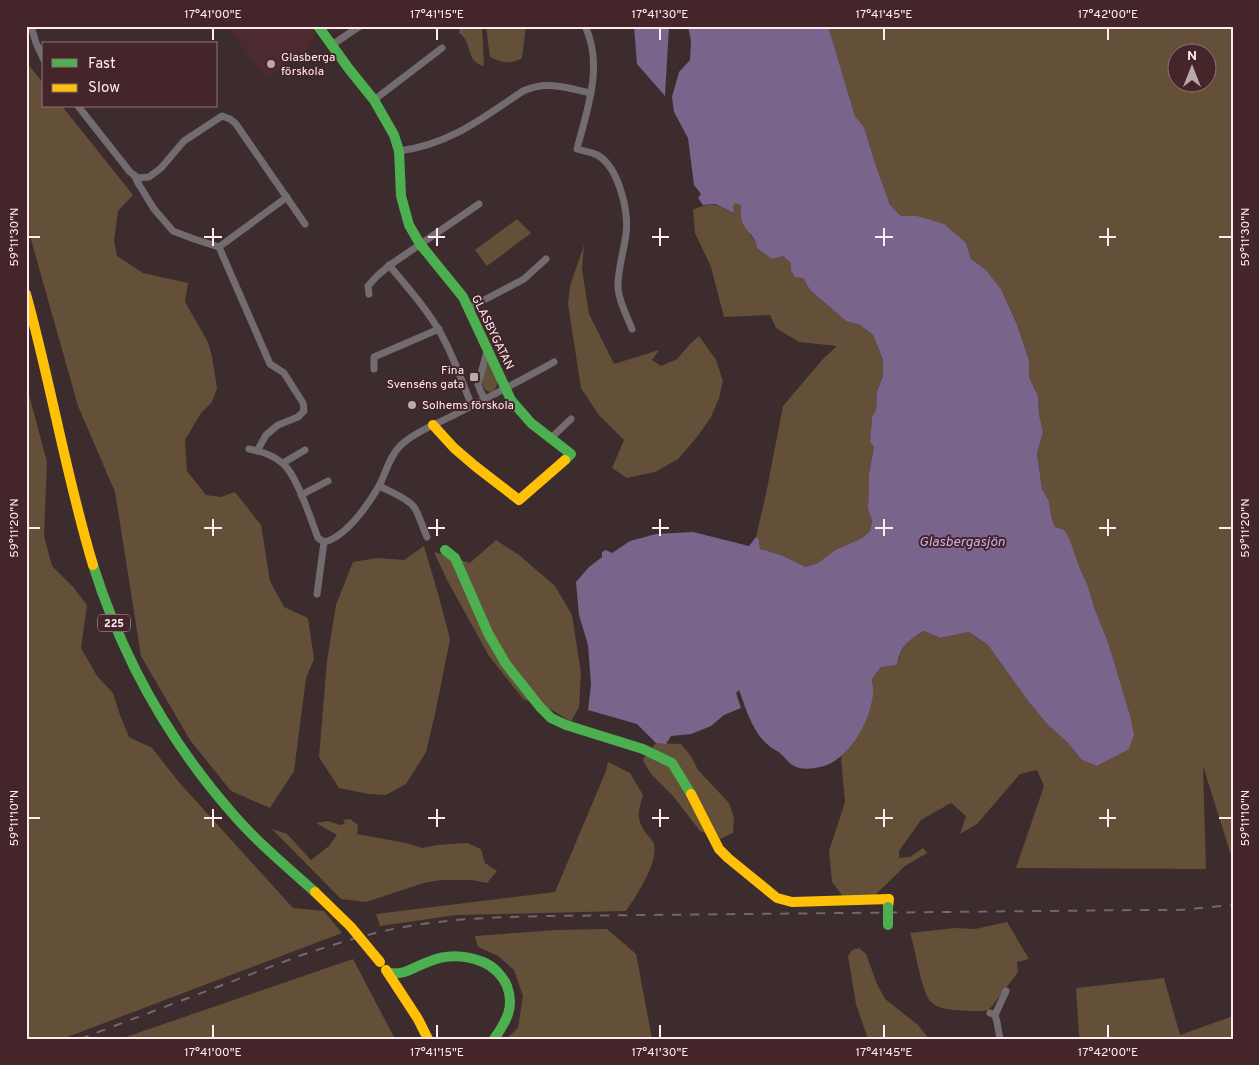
<svg xmlns="http://www.w3.org/2000/svg" width="1259" height="1065" font-family="Overpass,sans-serif">
<style>
.built{fill:#4c2a30}
.green{fill:#644f38;fill-rule:evenodd}
.water{fill:#79648c}
.lines{fill:none;stroke-linecap:round;stroke-linejoin:round}
.street{stroke:#726b6f;stroke-width:7}
.fast{stroke:#4caf50;stroke-width:10}
.slow{stroke:#ffc107;stroke-width:10}
.rail{stroke:#72676a;stroke-width:2;stroke-dasharray:9 9;stroke-linecap:butt}
.fast-bridge{stroke:#4caf50;stroke-width:10}
.slow-bridge{stroke:#ffc107;stroke-width:10}
.ticks{fill:none;stroke:#ffeaed;stroke-width:2}
.poi-dot{fill:#bba8aa;stroke:#43252a;stroke-width:2}
.labels{text-anchor:middle;stroke-width:4;stroke-linejoin:round;paint-order:stroke}
.shield{fill:#43252a;stroke:#c7afb2;stroke-width:1}
.shield-label{font-size:11px;font-weight:bold;fill:#ffeaed}
.poi-label{font-size:12px;fill:#ffeaed;stroke:#43252a;text-anchor:start}
.street-label{font-size:12px;fill:#ffeaed;stroke:#43252a}
.water-label{font-size:14px;font-style:italic;fill:#cfadf1;stroke:#43252a}
.neatline{fill:none;stroke:#ffeaed;stroke-width:2}
.ticks-label{font-size:12px;text-anchor:middle;fill:#ffeaed}
</style>
<rect width="100%" height="100%" fill="#3c2c2e"/>
<path class="built" d="M227,26H312L316,32L309,49L266,78Z"/>
<g class="green">
<path d="M460,26H482L484,66C465,62 473,42 459,33Z"/>
<path d="M486,26H526L522,58C509,65 503,63 490,57Z"/>
<path d="M828,26H1233V856L1231,855L1203,766L1206,869L1016,868L1044,786L1037,770L1020,774L977,824L960,834L966,816L951,803L921,820L899,851V858L910,857L923,848L927,853L905,866L873,897L845,899L832,882L829,851L845,802L841,757L854,742L873,693L872,679L881,667L899,659C901,646 913,637 924,631L940,638L969,632L988,645L1028,701L1047,724L1067,742L1082,760L1097,766L1128,749L1130,715L1108,642L1094,607L1088,586L1080,569L1055,527L1051,516L1049,501L1042,489L1037,453L1043,432L1039,414L1038,396L1029,377V360L1017,323L1001,289L986,270L971,259L966,243L917,216H901L890,205L874,160L864,127L855,116ZM1176,52H1206V82H1176Z"/>
<path d="M26,62L44,84V106H62L133,195L118,211L114,241L117,256L143,273L188,283L185,302L208,342L212,357L217,388L212,402L201,413L185,440L187,471L206,495L221,497L235,492L261,525L270,581L284,607L308,618L314,659L306,678L294,771L270,808L231,791L190,740L141,656L115,492L78,406L26,222Z"/>
<path d="M735,203L742,205L740,213L751,236L757,242L783,256L791,263L803,278L810,290L846,321L860,325L873,335L883,360V376L877,391L876,410L872,418L870,442L874,447L869,474L868,509L872,521L870,531L862,538L835,550L818,563L804,567L781,555L760,549L759,539L756,537L766,494L783,406L822,360L837,346L799,342L776,328L770,315L724,317L711,267L695,233L693,210C711,201 717,205 733,213V207Z"/>
<path d="M517,219L531,233L487,266L475,250Z"/>
<path d="M584,245L582,269L589,314L614,364L659,350L652,360L661,366L677,359L690,344L699,336L716,360L723,381L719,398L711,417L697,437L678,459L655,472L627,478L612,468L624,440L598,414L581,388L568,304L570,286Z"/>
<path d="M488,363H490C494,374 504,384 491,392C477,390 483,372 488,363Z"/>
<path d="M26,384L47,462L44,536L52,566L74,588L87,605L81,648L97,676L113,693L120,715L129,737L152,748L178,781L293,908L324,911L342,933L62,1039H26Z"/>
<path d="M496,540L519,555L555,586L572,615L581,673L579,707L571,722L552,710L523,699L489,656L447,580L434,552L470,563Z"/>
<path d="M424,546L439,597L450,639L435,714L426,752L406,784L386,795L369,794L339,788L319,757L327,661L336,605L353,562L377,558L404,560Z"/>
<path d="M656,743L681,744L691,756L698,770L729,803L734,818L733,833L720,839L700,831L673,796L651,774L643,761L644,758Z"/>
<path d="M608,762L630,773L643,795C639,811 635,816 645,832C648,836 653,840 654,844C658,864 637,895 626,911L456,915L380,926L376,914L555,892L606,771Z"/>
<path d="M350,819L358,825L357,834L406,843L422,848L437,845L467,843L481,849L485,863L497,871L487,883L472,880H441L424,883L366,902L341,899L272,829L287,834L311,860L329,846L337,835L316,823L328,821L340,825L345,824L343,820Z"/>
<path d="M1007,922L1029,959L1017,962L1018,972L989,1010C978,1012 969,1011 958,1010C950,1010 938,1008 932,1003C922,996 915,947 910,933L955,928L975,929Z"/>
<path d="M607,929L636,954L652,1039H506L518,1028L523,996L514,970L498,956L478,947L475,936L556,930Z"/>
<path d="M859,948L866,954L877,984L885,999L918,1025L929,1039H868L856,1004L848,956L852,950Z"/>
<path d="M353,959L395,1039H120Z"/>
<path d="M1164,978L1180,1035L1233,1016V1039H1080L1079,1035L1076,988Z"/>
</g>
<g class="water">
<path d="M634,26H669L665,96L637,64Z"/>
<path d="M688,26H828L855,116L864,127L874,160L890,205L901,216H917L944,224L966,243L971,259L986,270L1001,289L1017,324L1029,360V377L1038,396L1039,414L1043,432L1037,453L1042,489L1049,501L1051,516L1055,527L1064,530L1069,538L1080,569L1088,586L1094,607L1108,642L1130,715L1134,735L1129,749L1097,766L1082,760L1067,742L1047,724L1028,701L988,645L969,632L940,638L924,631C915,636 903,644 900,654C898,658 898,661 896,665L881,667L872,679C872,684 874,689 873,694C870,722 849,761 820,767C811,769 802,770 794,766C788,763 785,757 780,753C776,750 771,748 767,744C752,731 746,709 739,690L736,693L741,708L724,715L711,726L691,734L671,736L666,744L656,743L637,724L588,710L591,685L588,645L579,615L576,582L589,567L602,557V552L606,550L612,553L630,541L656,534L693,532L749,546L756,537L759,539L760,549L781,555L805,567L818,563L835,550L862,538L870,531L872,521L868,509L869,474L874,447L870,442L872,417L876,410L877,391L883,376V360L873,335L860,325L846,321L810,290L803,278L795,277L791,270V263L783,256L772,259L757,248C756,231 737,231 741,205L735,203L733,207L734,213L715,204L703,205L698,198L701,194L694,185L688,138L674,112L672,97L679,72L690,60L691,41Z"/>
</g>
<g class="lines">
<g class="street">
<path d="M31,26L36,43L44,60"/>
<path d="M585,26C604,65 587,110 577,149C584,151 593,152 599,156C619,169 629,212 626,234C624,251 617,272 618,288C619,302 627,316 632,329"/>
<path d="M332,45L360,26"/>
<path d="M374,100L442,48"/>
<path d="M78,106L130,172L138,178L149,177L161,168L184,141L222,116L230,119L236,124L305,224"/>
<path d="M399,151C449,145 483,118 523,91C547,80 566,88 591,93"/>
<path d="M134,175L138,183L154,209L173,231L194,239L219,247L270,364L284,373L303,403L304,411L298,417L278,425L266,435L257,451"/>
<path d="M219,247L287,197"/>
<path d="M389,265C407,287 427,309 441,334C454,357 462,382 472,406"/>
<path d="M369,294L368,286L377,276L390,265L479,204"/>
<path d="M469,308L524,279L546,259"/>
<path d="M374,369V357L439,329"/>
<path d="M485,400L480,390L478,384L488,348"/>
<path d="M550,439L571,419"/>
<path d="M249,449C260,451 272,455 281,462C296,472 311,520 318,538L324,542"/>
<path d="M283,463L305,450"/>
<path d="M379,486C389,491 407,498 414,507C419,514 423,529 427,537"/>
<path d="M301,495L328,481"/>
<path d="M324,542C346,537 368,505 379,486C386,473 389,457 400,446C414,432 439,423 456,414C489,397 522,380 554,362"/>
<path d="M317,594L324,542"/>
<path d="M990,1013L995,1015L997,1022L1000,1039"/>
<path d="M995,1015L1006,991"/>
</g>
<g class="fast">
<path d="M318,26L349,69L374,100L394,135L399,151L401,196L409,225L420,244L463,297L511,400L531,423L571,454L565,460"/>
<path d="M445,550L455,558L488,633L506,664L540,707L551,718L566,725L643,749L672,763L691,794"/>
<path d="M93,565C122,657 169,741 232,813C257,842 287,867 315,892"/>
<path d="M388,973C407,975 411,968 428,962C446,954 465,955 483,962C493,966 503,976 507,986C515,1007 506,1022 494,1039"/>
</g>
<g class="slow">
<path d="M26,294C51,384 66,476 93,565"/>
<path d="M433,425L454,448L475,466L519,500L565,460"/>
<path d="M691,794L719,849L728,858L777,898L792,902L889,899L888,907"/>
<path d="M386,970L418,1019L428,1039"/>
</g>
<path class="rail" d="M80,1039L299,956C335,944 372,932 410,926C456,918 502,917 548,916L1141,910H1179L1233,905"/>
<path class="fast-bridge" d="M888,907V925"/>
<path class="slow-bridge" d="M315,892L351,927L380,962"/>
</g>
<path class="ticks" d="M213,28V40M437,28V40M660,28V40M884,28V40M1108,28V40M213,228V246M437,228V246M660,228V246M884,228V246M1108,228V246M28,237H40M204,237H222M428,237H445M652,237H669M875,237H893M1099,237H1116M1219,237H1232M213,519V536M437,519V536M660,519V536M884,519V536M1108,519V536M28,528H40M204,528H222M428,528H445M652,528H669M875,528H893M1099,528H1116M1219,528H1232M213,809V827M437,809V827M660,809V827M884,809V827M1108,809V827M28,818H40M204,818H222M428,818H445M652,818H669M875,818H893M1099,818H1116M1219,818H1232M213,1025V1038M437,1025V1038M660,1025V1038M884,1025V1038M1108,1025V1038"/>
<g class="poi-dot">
<circle cx="271" cy="64" r="5"/>
<rect x="469" y="372" width="10" height="10" rx="2.5"/>
<circle cx="412" cy="405" r="5"/>
</g>
<g class="labels">
<rect class="shield" x="98" y="614.5" width="32" height="17" rx="4"/>
<g class="shield-label">
<text x="114" y="627">225</text>
</g>
<g class="poi-label">
<text x="281" y="61">Glasberga<tspan x="281" dy="14">förskola</tspan></text>
<text x="464" y="374" text-anchor="end">Fina<tspan x="464" dy="14">Svenséns gata</tspan></text>
<text x="422" y="409">Solhems förskola</text>
</g>
<g class="street-label">
<text transform="translate(493 332) rotate(64)" y="4">GLASBYGATAN</text>
</g>
<g class="water-label">
<text x="962" y="546">Glasbergasjön</text>
</g>
</g>
<rect width="1259" height="1065" fill="none" stroke="#43252a" stroke-width="55"/>
<rect x="42" y="42" width="175" height="65" fill="#43252a" stroke="#8e7478"/>
<rect x="52" y="59" width="25" height="8" fill="#4caf50" stroke="#8e7478"/>
<text x="88" y="68" font-size="15" fill="#ffeaed">Fast</text>
<rect x="52" y="84" width="25" height="8" fill="#ffc107" stroke="#8e7478"/>
<text x="88" y="92" font-size="15" fill="#ffeaed">Slow</text>
<g transform="translate(1192 68)"><circle r="24" fill="#43252a" stroke="#8e7478"/>
<path d="M0-4L9 19L0 12L-9 19Z" fill="#bba8aa"/>
<text y="-8" font-size="14" font-weight="bold" text-anchor="middle" fill="#ffeaed">N</text>
</g>
<rect x="28" y="28" width="1204" height="1010" class="neatline"/>
<g class="ticks-label">
<text x="213" y="18">17°41'00"E</text>
<text x="437" y="18">17°41'15"E</text>
<text x="660" y="18">17°41'30"E</text>
<text x="884" y="18">17°41'45"E</text>
<text x="1108" y="18">17°42'00"E</text>
<text transform="translate(14 237) rotate(-90)" y="4">59°11'30"N</text>
<text transform="translate(1245 237) rotate(-90)" y="4">59°11'30"N</text>
<text transform="translate(14 528) rotate(-90)" y="4">59°11'20"N</text>
<text transform="translate(1245 528) rotate(-90)" y="4">59°11'20"N</text>
<text transform="translate(14 818) rotate(-90)" y="4">59°11'10"N</text>
<text transform="translate(1245 818) rotate(-90)" y="4">59°11'10"N</text>
<text x="213" y="1056">17°41'00"E</text>
<text x="437" y="1056">17°41'15"E</text>
<text x="660" y="1056">17°41'30"E</text>
<text x="884" y="1056">17°41'45"E</text>
<text x="1108" y="1056">17°42'00"E</text>
</g>
</svg>
